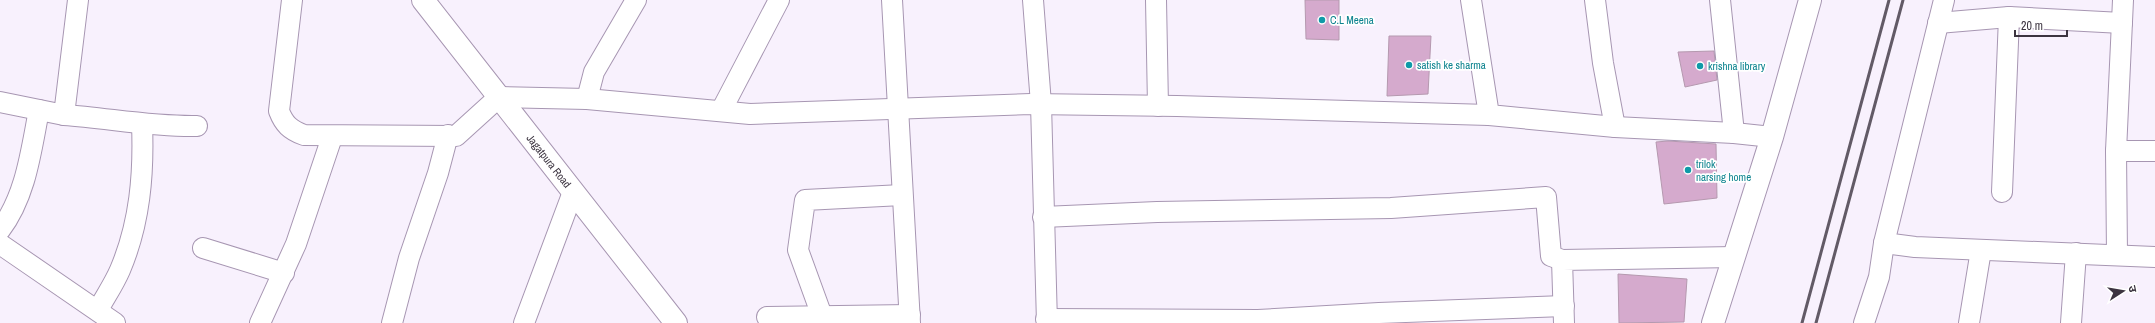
<svg xmlns="http://www.w3.org/2000/svg" width="2155" height="323" font-family="'Archivo Narrow','Noto Sans Devanagari',sans-serif">
<style>
.building{fill:#d5aacd;stroke:#b599af}
.lines{fill:none;stroke-linecap:round;stroke-linejoin:round}
.street-casing{stroke:#a796b2;stroke-width:22}
.secondary-casing{stroke:#a796b2;stroke-width:24}
.street{stroke:#fff;stroke-width:20}
.secondary{stroke:#fff;stroke-width:22}
.rail{stroke:#625a66;stroke-width:3}
.culture-dot{fill:#0f9aa8;stroke:#fff;stroke-width:1.5}
.labels{text-anchor:middle;stroke-width:3.5;stroke-linejoin:round;paint-order:stroke}
.culture-label{font-size:11px;fill:#0d838f;stroke:#fff;text-anchor:start}
.street-label{font-size:11px;fill:#3c3440;stroke:#fff}
</style>
<rect width="100%" height="100%" fill="#f8f1fd"/>
<g class="building">
<path d="M1305,0H1339V40L1306,39Z"/>
<path d="M1389,36H1431L1428,94L1387,96Z"/>
<path d="M1714,51L1717,80L1685,87L1678,52Z"/>
<path d="M1668,141L1716,144L1717,198L1664,204L1656,142Z"/>
<path d="M1618,274L1687,279L1684,322L1619,323Z"/>
</g>
<g class="lines">
<g class="street-casing">
<g id="street">
<path d="M292,0L279,111C284,124 290,130 304,135L456,136L499,97L587,99L750,114L1031,104L1177,106L1489,115"/>
<path d="M892,0L910,323"/>
<path d="M1033,0L1041,104L1047,323"/>
<path d="M1156,0L1158,106"/>
<path d="M1471,0L1489,115L1615,127L1734,133L1772,137"/>
<path d="M1595,0L1603,63L1615,127"/>
<path d="M1720,0L1734,133"/>
<path d="M1938,23L2009,17"/>
<path d="M587,99L594,72L636,0"/>
<path d="M0,102L64,115L78,0"/>
<path d="M721,111L779,0"/>
<path d="M64,115C108,118 152,127 197,126"/>
<path d="M2116,151L2123,0"/>
<path d="M2002,192L2009,17L2122,23"/>
<path d="M1043,217L1157,212L1391,208L1546,197L1551,256L1562,260"/>
<path d="M0,230C26,196 31,151 39,110"/>
<path d="M1884,243L1915,247L2155,257"/>
<path d="M0,244L115,323"/>
<path d="M203,248L284,273"/>
<path d="M2117,255L2116,151H2155"/>
<path d="M98,310C105,297 114,284 120,270C140,223 144,174 142,124"/>
<path d="M822,316L798,250L805,200L902,195"/>
<path d="M767,317L910,315"/>
<path d="M1046,319L1258,320L1379,313L1564,306"/>
<path d="M260,323L296,244L332,137"/>
<path d="M392,323L409,258L438,173L448,135"/>
<path d="M524,323L573,192"/>
<path d="M1564,323L1562,260L1734,257"/>
<path d="M1864,323L1879,277L1884,243L1944,0"/>
<path d="M1969,323L1981,250"/>
<path d="M2071,323L2076,253"/>
</g>
</g>
<g class="secondary-casing">
<g id="secondary">
<path d="M423,0L676,323"/>
<path d="M1713,323L1772,137L1810,0"/>
</g>
</g>
<use href="#street" class="street"/>
<use href="#secondary" class="secondary"/>
<g class="rail">
<path d="M1802,323L1889,0"/>
<path d="M1816,323L1903,0"/>
</g>
</g>
<g class="culture-dot">
<circle cx="1322" cy="20" r="4"/>
<circle cx="1409" cy="65" r="4"/>
<circle cx="1700" cy="66" r="4"/>
<circle cx="1688" cy="170" r="4"/>
</g>
<g class="labels">
<g class="culture-label">
<text x="1330" y="24">C.L Meena</text>
<text x="1417" y="69">satish ke sharma</text>
<text x="1708" y="70">krishna library</text>
<text x="1696" y="168">trilok<tspan x="1696" dy="13">narsing home</tspan></text>
</g>
<g class="street-label">
<text transform="translate(549 161) rotate(52)" y="4">Jagatpura Road</text>
</g>
</g>
<g transform="translate(2123 291) rotate(78)" stroke="#ffffff" stroke-width="3" paint-order="stroke">
<path d="M0-3L7 15L0 10L-7 15Z" fill="#3c3440"/>
<text y="-6" font-size="11" font-weight="bold" text-anchor="middle" fill="#3c3440">उ</text>
</g>
<path d="M2015 30v6h52v-6" fill="none" stroke="#3c3440" stroke-width="2"/>
<text x="2021" y="30" font-size="12" fill="#3c3440" stroke="#ffffff" stroke-width="3" paint-order="stroke">20 m</text>
</svg>
